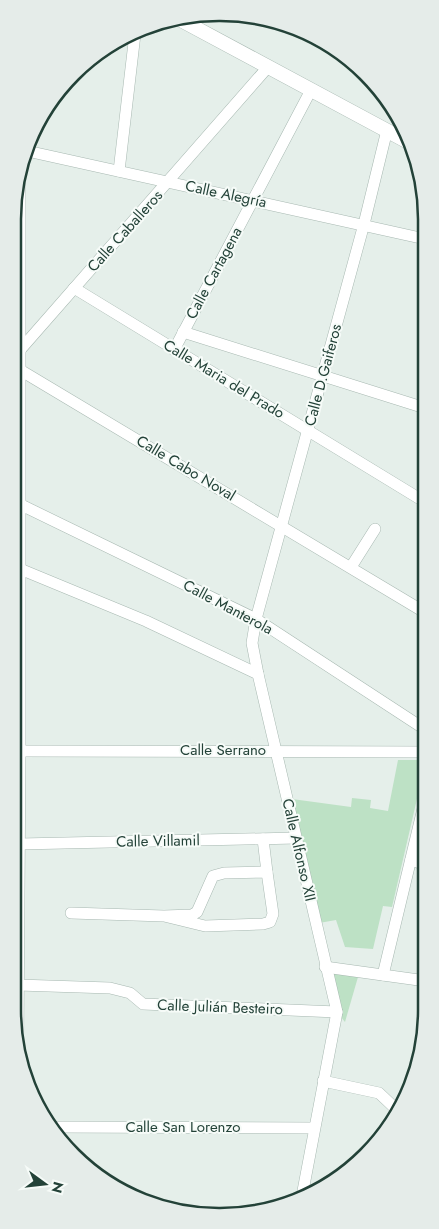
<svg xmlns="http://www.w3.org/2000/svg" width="439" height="1229" font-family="Jost,sans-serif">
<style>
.green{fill:#bde1c5}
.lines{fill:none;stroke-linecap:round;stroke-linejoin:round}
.minor-casing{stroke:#a7b8b1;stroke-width:12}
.tertiary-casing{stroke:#a7b8b1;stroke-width:15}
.minor{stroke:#fff;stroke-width:11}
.tertiary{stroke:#fff;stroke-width:14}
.labels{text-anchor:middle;stroke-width:4;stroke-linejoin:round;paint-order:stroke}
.street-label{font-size:15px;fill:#234238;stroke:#f6fbf8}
.rim{fill:none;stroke:#234238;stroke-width:2.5}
</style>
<rect width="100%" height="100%" fill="#e5efea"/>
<g class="green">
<path d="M398,760H426L392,907L383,906L373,949L345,947L336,920L319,923L292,799L351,807L352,798L371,800L370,808L388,811Z"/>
<path d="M325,967L358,977L345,1022L337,1012Z"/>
</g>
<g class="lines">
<g class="minor-casing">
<g id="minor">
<path d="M27,151L425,239"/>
<path d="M119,171L135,34"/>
<path d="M74,288L425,502"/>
<path d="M183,332L425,408"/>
<path d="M20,350L268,67"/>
<path d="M174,350L311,90"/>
<path d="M20,370L426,613"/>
<path d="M13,501L256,619L426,730"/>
<path d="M351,567L375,529"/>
<path d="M20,569L146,621L258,674"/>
<path d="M20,751L426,752"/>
<path d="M263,839L267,872"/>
<path d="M20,844L296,838"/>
<path d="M411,860L426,865"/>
<path d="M71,913L164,916L205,926L263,924L270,922L273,914L267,872L224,873L213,876L197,912L192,915L164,916"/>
<path d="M325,967L426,981"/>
<path d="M383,975L426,796"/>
<path d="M18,985L110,988L130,993L143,1004L337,1012"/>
<path d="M18,1036L20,751V164"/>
<path d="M323,1081L379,1093L398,1111"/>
<path d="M52,1127L314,1128"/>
<path d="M302,1196L337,1012L258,674L252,643L256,619L364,224L387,130"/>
</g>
</g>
<g class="tertiary-casing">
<path id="tertiary" d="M179,19L410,143"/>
</g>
<use href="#minor" class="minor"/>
<use href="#tertiary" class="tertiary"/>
</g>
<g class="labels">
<g class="street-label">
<text transform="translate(226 194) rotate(12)" y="5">Calle Alegría</text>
<text transform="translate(125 231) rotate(-48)" y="5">Calle Caballeros</text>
<text transform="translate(214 273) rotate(-62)" y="5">Calle Cartagena</text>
<text transform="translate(323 375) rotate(-75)" y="5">Calle D.Gaiferos</text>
<text transform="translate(224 379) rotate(31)" y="5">Calle Maria del Prado</text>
<text transform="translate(186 468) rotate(31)" y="5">Calle Cabo Noval</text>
<text transform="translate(228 607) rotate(28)" y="5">Calle Manterola</text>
<text x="223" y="755">Calle Serrano</text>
<text transform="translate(158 841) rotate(-1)" y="5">Calle Villamil</text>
<text transform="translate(299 850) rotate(77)" y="5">Calle Alfonso XII</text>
<text transform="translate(220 1007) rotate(2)" y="5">Calle Julián Besteiro</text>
<text x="183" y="1132">Calle San Lorenzo</text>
</g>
</g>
<path d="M0 0H439V1229H0ZM219 21H220A198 198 0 0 1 418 219V1010A198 198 0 0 1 220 1208H219A198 198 0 0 1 21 1010V219A198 198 0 0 1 219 21Z" fill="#e5ece9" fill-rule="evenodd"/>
<path class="rim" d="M219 21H220A198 198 0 0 1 418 219V1010A198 198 0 0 1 220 1208H219A198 198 0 0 1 21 1010V219A198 198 0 0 1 219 21Z"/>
<g transform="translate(45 1184) rotate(105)" stroke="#f6fbf8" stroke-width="4" paint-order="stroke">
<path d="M0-4L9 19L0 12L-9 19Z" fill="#234238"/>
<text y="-8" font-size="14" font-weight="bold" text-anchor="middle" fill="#234238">N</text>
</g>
</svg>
